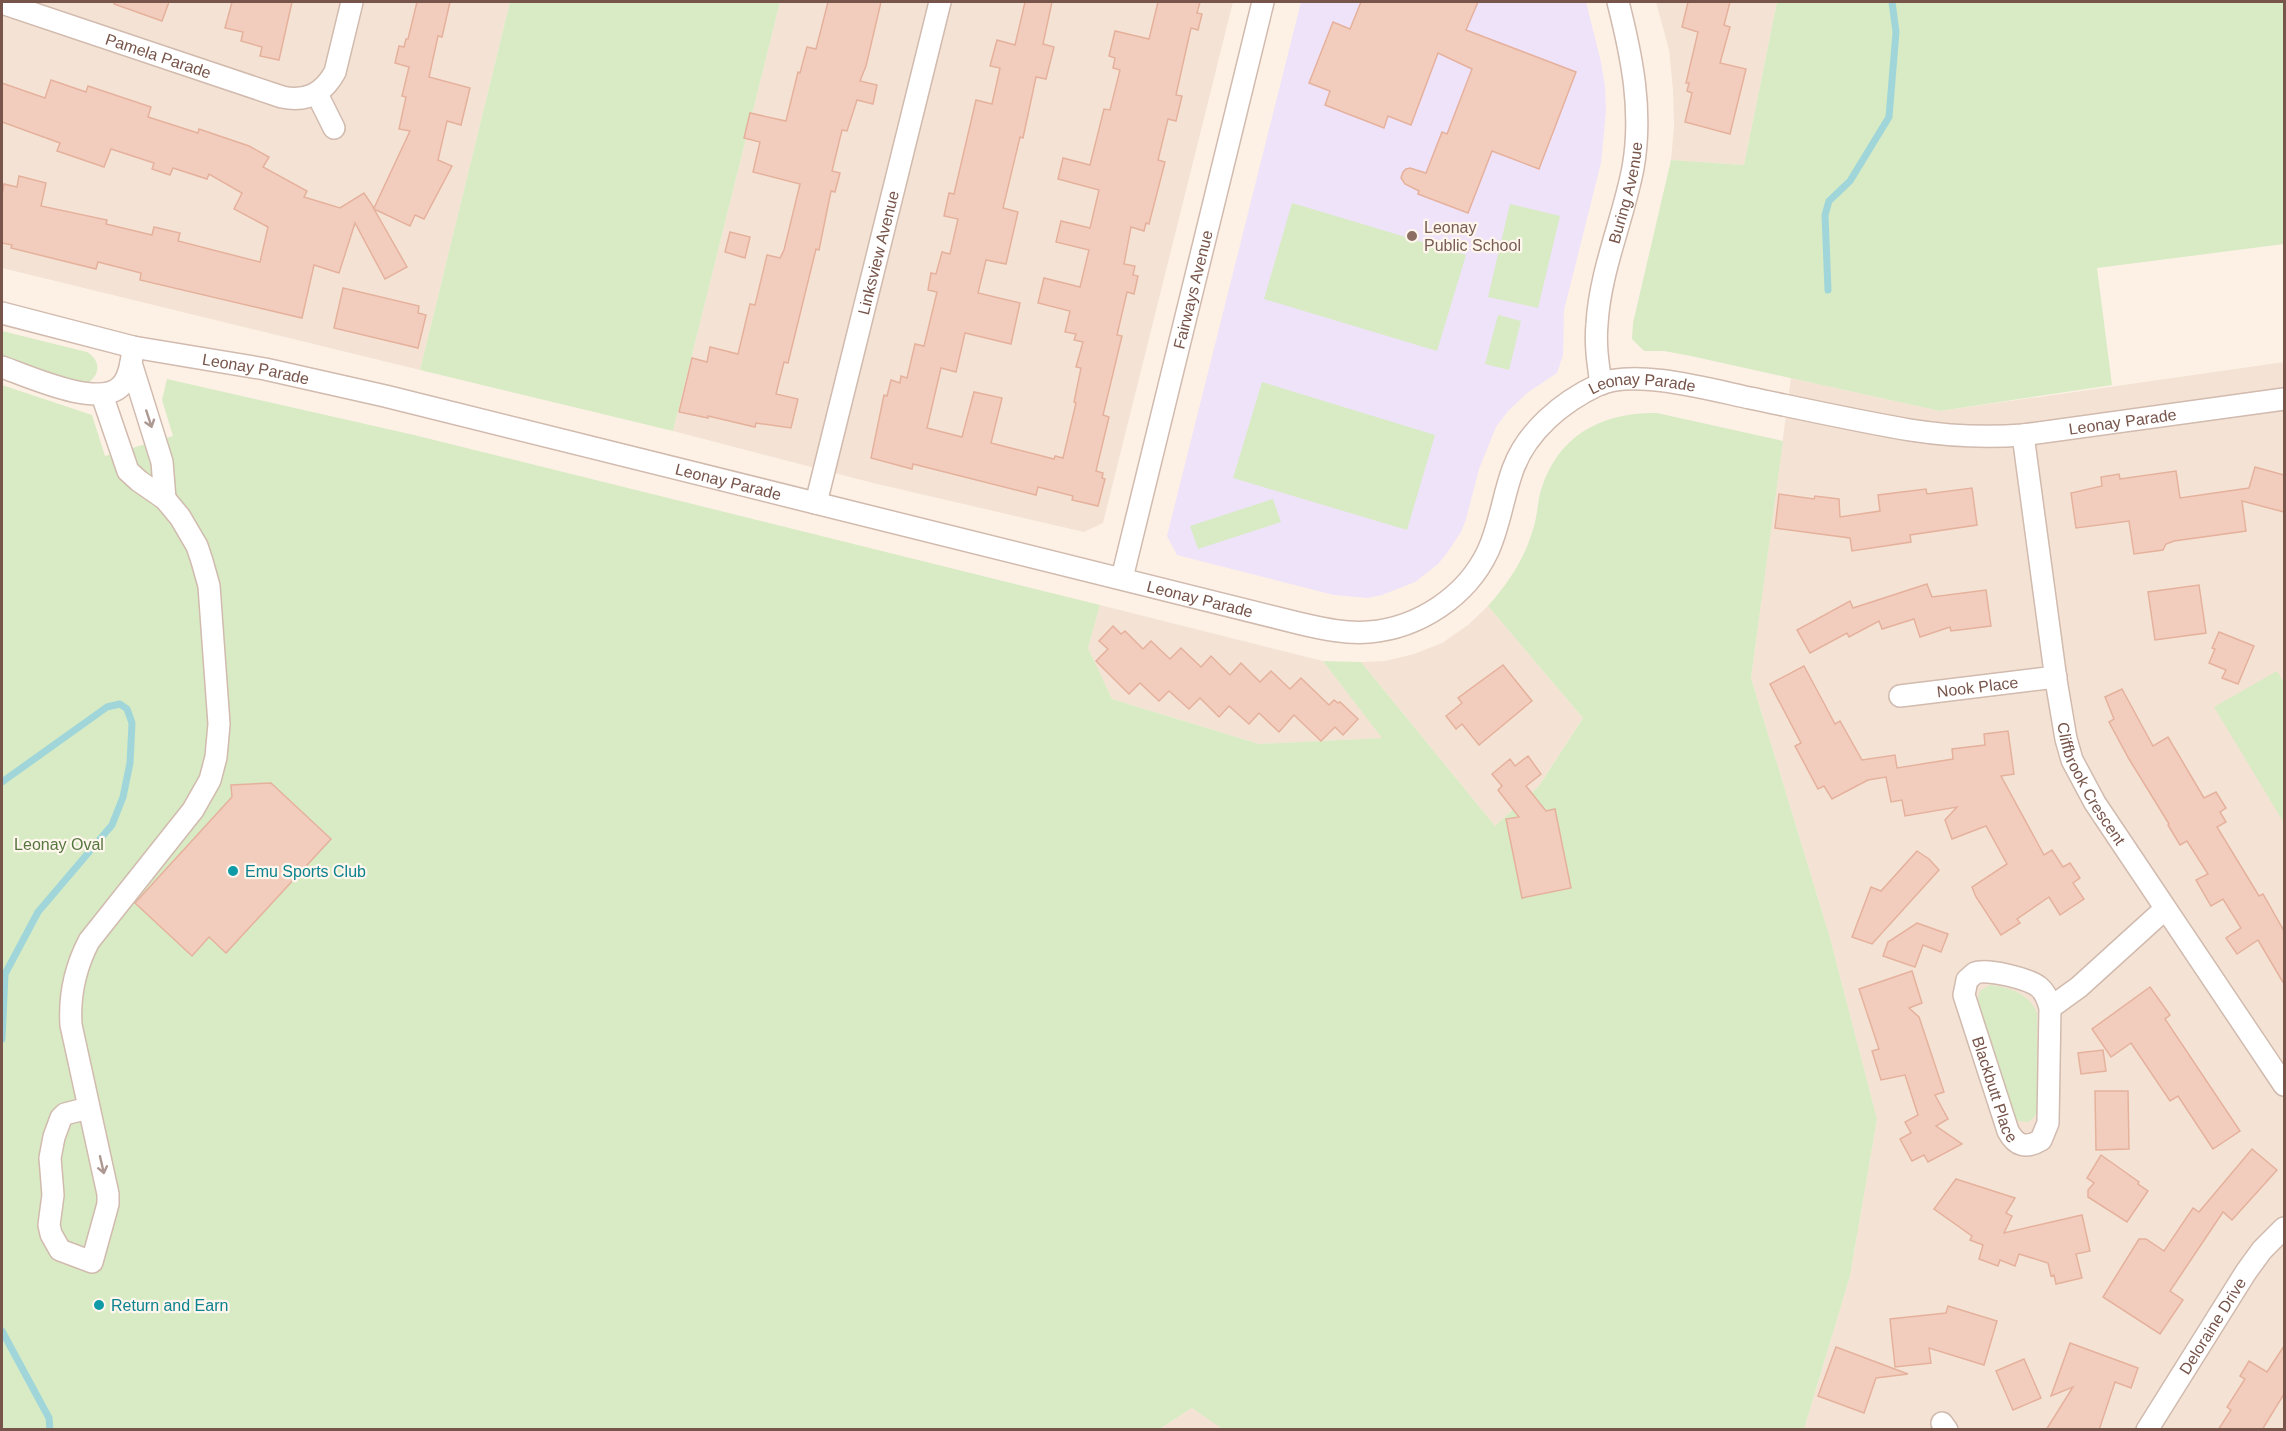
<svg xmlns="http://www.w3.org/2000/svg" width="2286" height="1431" font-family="Arial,sans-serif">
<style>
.residential{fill:#f4e3d4}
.education{fill:#efe3f9}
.green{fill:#d8ebc4}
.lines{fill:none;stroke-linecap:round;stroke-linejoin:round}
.stream{stroke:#a0d6d9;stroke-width:7}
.building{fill:#f2cdbd;stroke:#e5b19d;stroke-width:1.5}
.minor-casing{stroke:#d1baae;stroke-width:24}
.minor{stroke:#fff;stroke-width:21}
.oneway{stroke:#ad9992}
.education-dot{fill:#8d6e63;stroke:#fff6ed;stroke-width:2}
.culture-dot{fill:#0f9aa8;stroke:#fff6ed;stroke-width:2}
.labels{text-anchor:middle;stroke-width:4.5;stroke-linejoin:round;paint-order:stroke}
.street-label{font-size:16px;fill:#77554a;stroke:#fff6ed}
.education-label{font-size:16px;fill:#785e54;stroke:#fff6ed;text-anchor:start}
.park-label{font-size:16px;fill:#55763f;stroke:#fff6ed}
.culture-label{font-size:16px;fill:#0d838f;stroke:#fff6ed;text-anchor:start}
</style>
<rect width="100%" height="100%" fill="#fdf1e6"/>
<g class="residential">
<path d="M2,2H510L420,370L2,268Z"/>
<path d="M780,2H1233L1103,523L1084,532L873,483L673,431Z"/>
<path d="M1656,2H1777L1744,165L1671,160L1674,126L1673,90L1669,50Z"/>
<path d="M2284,362V1429H1804L1850,1276L1877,1119L1830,938L1751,678L1791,378L1940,411Z"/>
<path d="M1100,605L1323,661L1383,738L1259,744L1112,699L1088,648Z"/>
<path d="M1488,606L1583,718L1539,786L1495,826L1361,662L1385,661L1414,654L1442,643L1468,625Z"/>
<path d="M1192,1408L1224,1429L1158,1430Z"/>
</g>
<path class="education" d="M1301,2H1586L1601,62L1605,87L1606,111L1601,163L1564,310L1563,355L1557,373L1527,393L1508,411L1496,427L1479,469L1466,519L1461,532L1447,553L1438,564L1415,582L1382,595L1367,598L1334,595L1177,555L1167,536Z"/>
<g class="green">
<path d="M510,2H780L673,431L420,370Z"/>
<path d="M1777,2H2284V244L2097,268L2112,385L1940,411L1691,356L1664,351H1644L1632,339L1633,323L1671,160L1744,165Z"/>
<path d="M1292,203L1466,255L1437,351L1264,299Z"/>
<path d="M1510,204L1560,216L1538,308L1488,297Z"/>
<path d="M1498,315L1521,321L1509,370L1485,364Z"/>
<path d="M2,331L87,352C100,360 101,373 89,382L73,383L2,358Z"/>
<path d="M167,379L414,435L1100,605L1088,648L1112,699L1259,744L1382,738L1323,661L1361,662L1495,826L1539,786L1583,718L1488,606C1505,587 1519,567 1528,544C1531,535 1535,526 1536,517C1538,509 1538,499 1541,490C1558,435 1602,412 1657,413L1783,441L1751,678L1830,938L1877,1119L1850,1276L1804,1429L1224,1430L1192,1408L1158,1430L2,1429V385L92,415L105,456L173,436L162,400Z"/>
<path d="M1262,382L1435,435L1407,530L1233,478Z"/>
<path d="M1273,499L1281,522L1198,549L1190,526Z"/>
<path d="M2277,671L2284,683V823L2214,707Z"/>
<path d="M1990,985C2010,987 2029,994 2037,1013V1111L2035,1116L2029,1122L2018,1121L2013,1114L1977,1001L1980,991Z"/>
</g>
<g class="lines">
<g class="stream">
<path d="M1828,290L1825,215L1829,201L1850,181L1889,117L1896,32L1892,2"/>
<path d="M2,782L107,707L120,704L127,709L132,723L130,763L123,797L112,825L38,912L5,974L2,1039"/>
<path d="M2,1331L49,1418L50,1430"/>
</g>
</g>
<g class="building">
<path d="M114,2H169L162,21L114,4Z"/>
<path d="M232,2H292L279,60L260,56L262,47L241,41L243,32L225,28Z"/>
<path d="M417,2H450L442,37L438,36L429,77L470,88L461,125L447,121L438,160L452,166L424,219L415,215L410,226L374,209L407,267L385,279L355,223L339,273L314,265L302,318L140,280L141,273L98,262L96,269L11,248L12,245L2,243V195L4,184L17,187L19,176L46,183L41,206L107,220L106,224L152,235L154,227L180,233L178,241L260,262L268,227L234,209L242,193L209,174L207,179L173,168L170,175L152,169L154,163L111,149L104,167L57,151L60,143L2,122V83L45,98L51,80L86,92L88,86L151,107L148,117L198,133L199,129L249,146L269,157L263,167L307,191L304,197L340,208L364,193L374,208L410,131L399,129L406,97L402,96L409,67L395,63L399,46L404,47L406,39H408Z"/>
<path d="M828,2H881L866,66L860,81L877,85L873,104L857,100L847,131L842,130L832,171L840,173L835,192L831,191L819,250L816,249L788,363L784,362L776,394L798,399L791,428L756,423L755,427L708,416V418L679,412L692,358L707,362L710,347L738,354L750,304L755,305L767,255L780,258L784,250L800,184L753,172L760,142L744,138L750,113L786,121L798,72L800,73L807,47L816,49Z"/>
<path d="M1025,2H1052L1043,44L1054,47L1046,79L1036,77L1023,138L1020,137L1003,208L1018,212L1006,264L986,260L978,293L1020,303L1011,344L965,333L956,372L941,368L927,428L962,437L974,392L1002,398L991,443L1054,459L1055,456L1063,458L1076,403L1074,402L1081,368L1076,367L1083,342L1074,340L1076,334L1065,332L1070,311L1038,303L1044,278L1080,287L1089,250L1056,242L1061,221L1090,228L1099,190L1058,179L1063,158L1090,165L1104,109L1110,110L1120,70L1113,68L1115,58L1109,56L1115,31L1149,39L1158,2H1200L1197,13L1202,14L1198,30L1191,28L1182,68L1176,95L1182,96L1176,121L1168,119L1158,160L1165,162L1149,224L1146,223L1144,231L1131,227L1124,264L1135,266L1133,275L1138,276L1134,294L1127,292L1117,335L1122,336L1103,415L1109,417L1096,471L1103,473L1102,478L1105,479L1098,506L1072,500L1073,496L1038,487L1036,495L913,464L912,469L871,458L884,395L887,396L891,380L900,383L901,376L907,378L915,344L924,346L937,292L928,290L931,273L936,274L942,252L950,254L958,219L944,216L949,193L954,194L976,100L992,104L1000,68L990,66L997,40L1015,45Z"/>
<path d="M1361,2H1478L1466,30L1576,72L1539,169L1492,151L1468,213L1418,194L1419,191L1405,184L1401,178L1403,172L1406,169L1410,168L1426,173L1442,132L1447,134L1472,69L1438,53L1411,125L1388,116L1384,128L1325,105L1330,91L1309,83L1333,22L1350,29Z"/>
<path d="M1688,2H1730L1724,25L1730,27L1720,63L1746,69L1730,134L1685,122L1692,93L1687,91L1689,83H1686L1698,32L1682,27Z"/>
<path d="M730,232L750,237L745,258L725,252Z"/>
<path d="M343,288L419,306L418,313L426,315L418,348L334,328Z"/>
<path d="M2255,467L2284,475V512L2242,501L2246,531L2174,541L2166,544L2163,550L2134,554L2129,521L2076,528L2071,493L2102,486L2101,477L2119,474L2120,479L2176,471L2180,498L2249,488Z"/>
<path d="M1972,488L1977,525L1910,535L1911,542L1852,551L1850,538L1775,528L1779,494L1814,499L1815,496L1839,499L1840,517L1880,511L1878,495L1926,489L1927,494Z"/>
<path d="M1927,584L1932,597L1986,590L1991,626L1951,631L1950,627L1920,637L1914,619L1882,629L1879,621L1849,637L1847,633L1810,653L1797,630L1850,601L1853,608Z"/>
<path d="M2199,585L2206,633L2155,640L2148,592Z"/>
<path d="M1113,626L1121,634L1125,631L1143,649L1151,641L1170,659L1181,648L1201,667L1211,656L1230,675L1241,663L1260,682L1271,671L1290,689L1301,678L1329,705L1334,700L1338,703L1340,702L1358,719L1343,735L1335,727L1321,741L1294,715L1279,732L1259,713L1249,724L1229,706L1219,717L1200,698L1189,709L1169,691L1159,701L1140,683L1129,694L1096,661L1108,649L1099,641Z"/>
<path d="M2219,632L2254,646L2238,684L2222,678L2226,670L2209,663L2215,649L2212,648Z"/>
<path d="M1503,665L1532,701L1479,745L1462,724L1456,729L1446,716L1462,703L1458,698Z"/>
<path d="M1804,666L1835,724L1840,721L1862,760L1895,755L1897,768L1953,759L1952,749L1985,745L1984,734L2008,731L2014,774L2001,776L2044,855L2052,850L2063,867L2070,863L2080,878L2073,883L2084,899L2060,915L2049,897L2017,919L2020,923L2001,935L1976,897L1972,887L2007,864L1986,826L1952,839L1945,820L1957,807L1905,816L1902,800L1891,802L1886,777L1868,780L1832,799L1824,786L1818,789L1795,746L1801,743L1770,684Z"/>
<path d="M2122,689L2153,746L2168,737L2204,798L2216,792L2226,808L2220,812L2226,822L2217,827L2259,896L2263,894L2284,931V984L2258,940L2237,954L2226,938L2241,928L2223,899L2211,906L2196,880L2208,874L2187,841L2180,845L2168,825L2169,824L2129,759L2109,722L2114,719L2105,697Z"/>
<path d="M1528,756L1541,774L1526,786L1546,811L1555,809L1571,888L1522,898L1506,819L1519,817L1498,790L1502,786L1492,774L1510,759L1515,766Z"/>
<path d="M271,783L331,839L226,953L209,937L192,956L135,903L232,797L231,785Z"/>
<path d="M1917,851L1929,859L1939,870L1872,944L1852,937L1871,887L1881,891Z"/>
<path d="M1917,923L1948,934L1941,952L1923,945L1915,967L1883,956L1888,942Z"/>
<path d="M1912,971L1922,1003L1909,1008L1919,1017L1944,1092L1935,1095L1948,1119L1936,1126L1962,1144L1928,1162L1924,1155L1912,1161L1900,1139L1911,1133L1905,1122L1918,1115L1905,1075L1881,1080L1872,1051L1879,1049L1859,989Z"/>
<path d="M2150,987L2170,1015L2165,1019L2240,1131L2213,1149L2178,1096L2170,1101L2131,1043L2111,1057L2092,1029Z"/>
<path d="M2103,1050L2106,1071L2081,1074L2078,1053Z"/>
<path d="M2095,1091H2128L2129,1149L2096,1150Z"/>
<path d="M2252,1149L2277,1170L2232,1220L2223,1212L2170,1291L2183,1300L2160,1334L2103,1297L2139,1239H2146L2164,1251L2193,1208L2199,1212Z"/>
<path d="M2101,1155L2139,1182L2138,1184L2148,1191L2127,1222L2088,1197V1190L2094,1183L2087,1178Z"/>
<path d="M1956,1179L2015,1198L2006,1213L2012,1216L2004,1233L2082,1215L2090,1251L2076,1254L2082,1278L2056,1284L2054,1275L2051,1276L2048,1263L2019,1254L2015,1266L2000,1260L1998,1266L1979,1259L1983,1245L1970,1240L1972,1236L1934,1209Z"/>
<path d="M1948,1306L1997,1321L1984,1365L1929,1348L1931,1363L1895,1367L1890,1319L1946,1313Z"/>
<path d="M2070,1343L2138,1368L2131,1388L2115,1382L2099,1430H2046L2073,1387L2051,1396Z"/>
<path d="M2284,1346V1394L2262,1430H2218L2231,1410L2227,1407L2245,1379L2240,1376L2249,1361L2267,1372Z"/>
<path d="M1836,1347L1908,1374L1876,1378L1864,1413L1818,1396Z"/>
<path d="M2024,1359L2041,1398L2013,1410L1996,1371Z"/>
</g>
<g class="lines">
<g class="minor-casing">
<g id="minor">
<path id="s1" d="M2,3L282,97C306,102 323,94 335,72L352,2"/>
<path d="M317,94L334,128"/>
<path id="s2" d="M2,313L133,347L265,369L385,396L1302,624C1324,629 1347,634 1369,632C1419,628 1467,596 1488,551C1500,525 1503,496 1513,469C1527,431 1562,402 1598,385C1634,368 1712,390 1750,398C1803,409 1857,421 1910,430C1948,436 1985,438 2023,435L2284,399"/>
<path d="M131,363L162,462L165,499"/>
<path d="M2,367C28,376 99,409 121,386C130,377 132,359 133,347"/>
<path id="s3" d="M1601,384C1598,364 1595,344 1597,324C1600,271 1623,220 1633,168C1643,111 1632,57 1618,2"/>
<path id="s4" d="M2023,435L2056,680L2066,739L2072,760L2095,803L2284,1085"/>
<path id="s5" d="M816,503L940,2"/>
<path id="s6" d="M1122,578L1263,2"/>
<path id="s7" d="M1900,696L2056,677"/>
<path id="s8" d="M2050,1008C2048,1000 2046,993 2039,987C2029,979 1987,968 1975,973L1967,980L1964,995L2008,1131C2016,1146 2026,1149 2041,1140L2048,1123L2050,1008L2079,987L2165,909"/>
<path d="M88,1108L65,1114L61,1118L54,1137L50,1158L53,1195L49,1225L51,1234L60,1250L92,1262L108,1204V1194L71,1025C69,994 75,968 89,941L193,810L210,780L216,757L219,724L209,586L202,561L197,546L180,517L165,499L139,481L128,471L102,395"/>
<path d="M1942,1423L1947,1430"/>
<path id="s9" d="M2147,1430L2246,1272L2262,1250L2284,1228"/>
</g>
</g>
<use href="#minor" class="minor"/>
</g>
<defs><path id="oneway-shaft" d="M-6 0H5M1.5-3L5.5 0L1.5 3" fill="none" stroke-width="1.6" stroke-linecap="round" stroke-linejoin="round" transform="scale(1.5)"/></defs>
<g class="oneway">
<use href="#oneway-shaft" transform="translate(149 419) rotate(72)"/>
<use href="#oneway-shaft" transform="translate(102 1165) rotate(77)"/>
</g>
<circle class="education-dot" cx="1412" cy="236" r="6"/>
<g class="culture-dot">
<circle cx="233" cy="871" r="6"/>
<circle cx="99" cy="1305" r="6"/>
</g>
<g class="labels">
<g class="street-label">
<text dy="6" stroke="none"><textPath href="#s1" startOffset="165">Pamela Parade</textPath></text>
<text dy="6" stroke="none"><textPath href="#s3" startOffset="195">Buring Avenue</textPath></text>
<text dy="6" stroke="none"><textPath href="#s5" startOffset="258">Linksview Avenue</textPath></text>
<text dy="6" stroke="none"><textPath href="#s6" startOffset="297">Fairways Avenue</textPath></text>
<text dy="6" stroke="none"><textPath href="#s2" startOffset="260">Leonay Parade</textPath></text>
<text dy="6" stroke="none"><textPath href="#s2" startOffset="1808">Leonay Parade</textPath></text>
<text dy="6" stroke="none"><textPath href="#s2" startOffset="2295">Leonay Parade</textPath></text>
<text dy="6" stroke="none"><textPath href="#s2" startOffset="746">Leonay Parade</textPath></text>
<text dy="6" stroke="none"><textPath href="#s2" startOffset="1232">Leonay Parade</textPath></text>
<text dy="6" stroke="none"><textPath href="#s7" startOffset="78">Nook Place</textPath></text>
<text dy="6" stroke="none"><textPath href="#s4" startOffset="358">Cliffbrook Crescent</textPath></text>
<text dy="6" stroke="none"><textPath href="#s8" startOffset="216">Blackbutt Place</textPath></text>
<text dy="6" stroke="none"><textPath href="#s9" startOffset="123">Deloraine Drive</textPath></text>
</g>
<g class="education-label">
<text x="1424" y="233">Leonay<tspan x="1424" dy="18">Public School</tspan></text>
</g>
<g class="park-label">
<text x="59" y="850">Leonay Oval</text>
</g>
<g class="culture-label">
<text x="245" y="877">Emu Sports Club</text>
<text x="111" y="1311">Return and Earn</text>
</g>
</g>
<rect width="2286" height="1431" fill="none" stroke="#77554a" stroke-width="6"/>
</svg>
